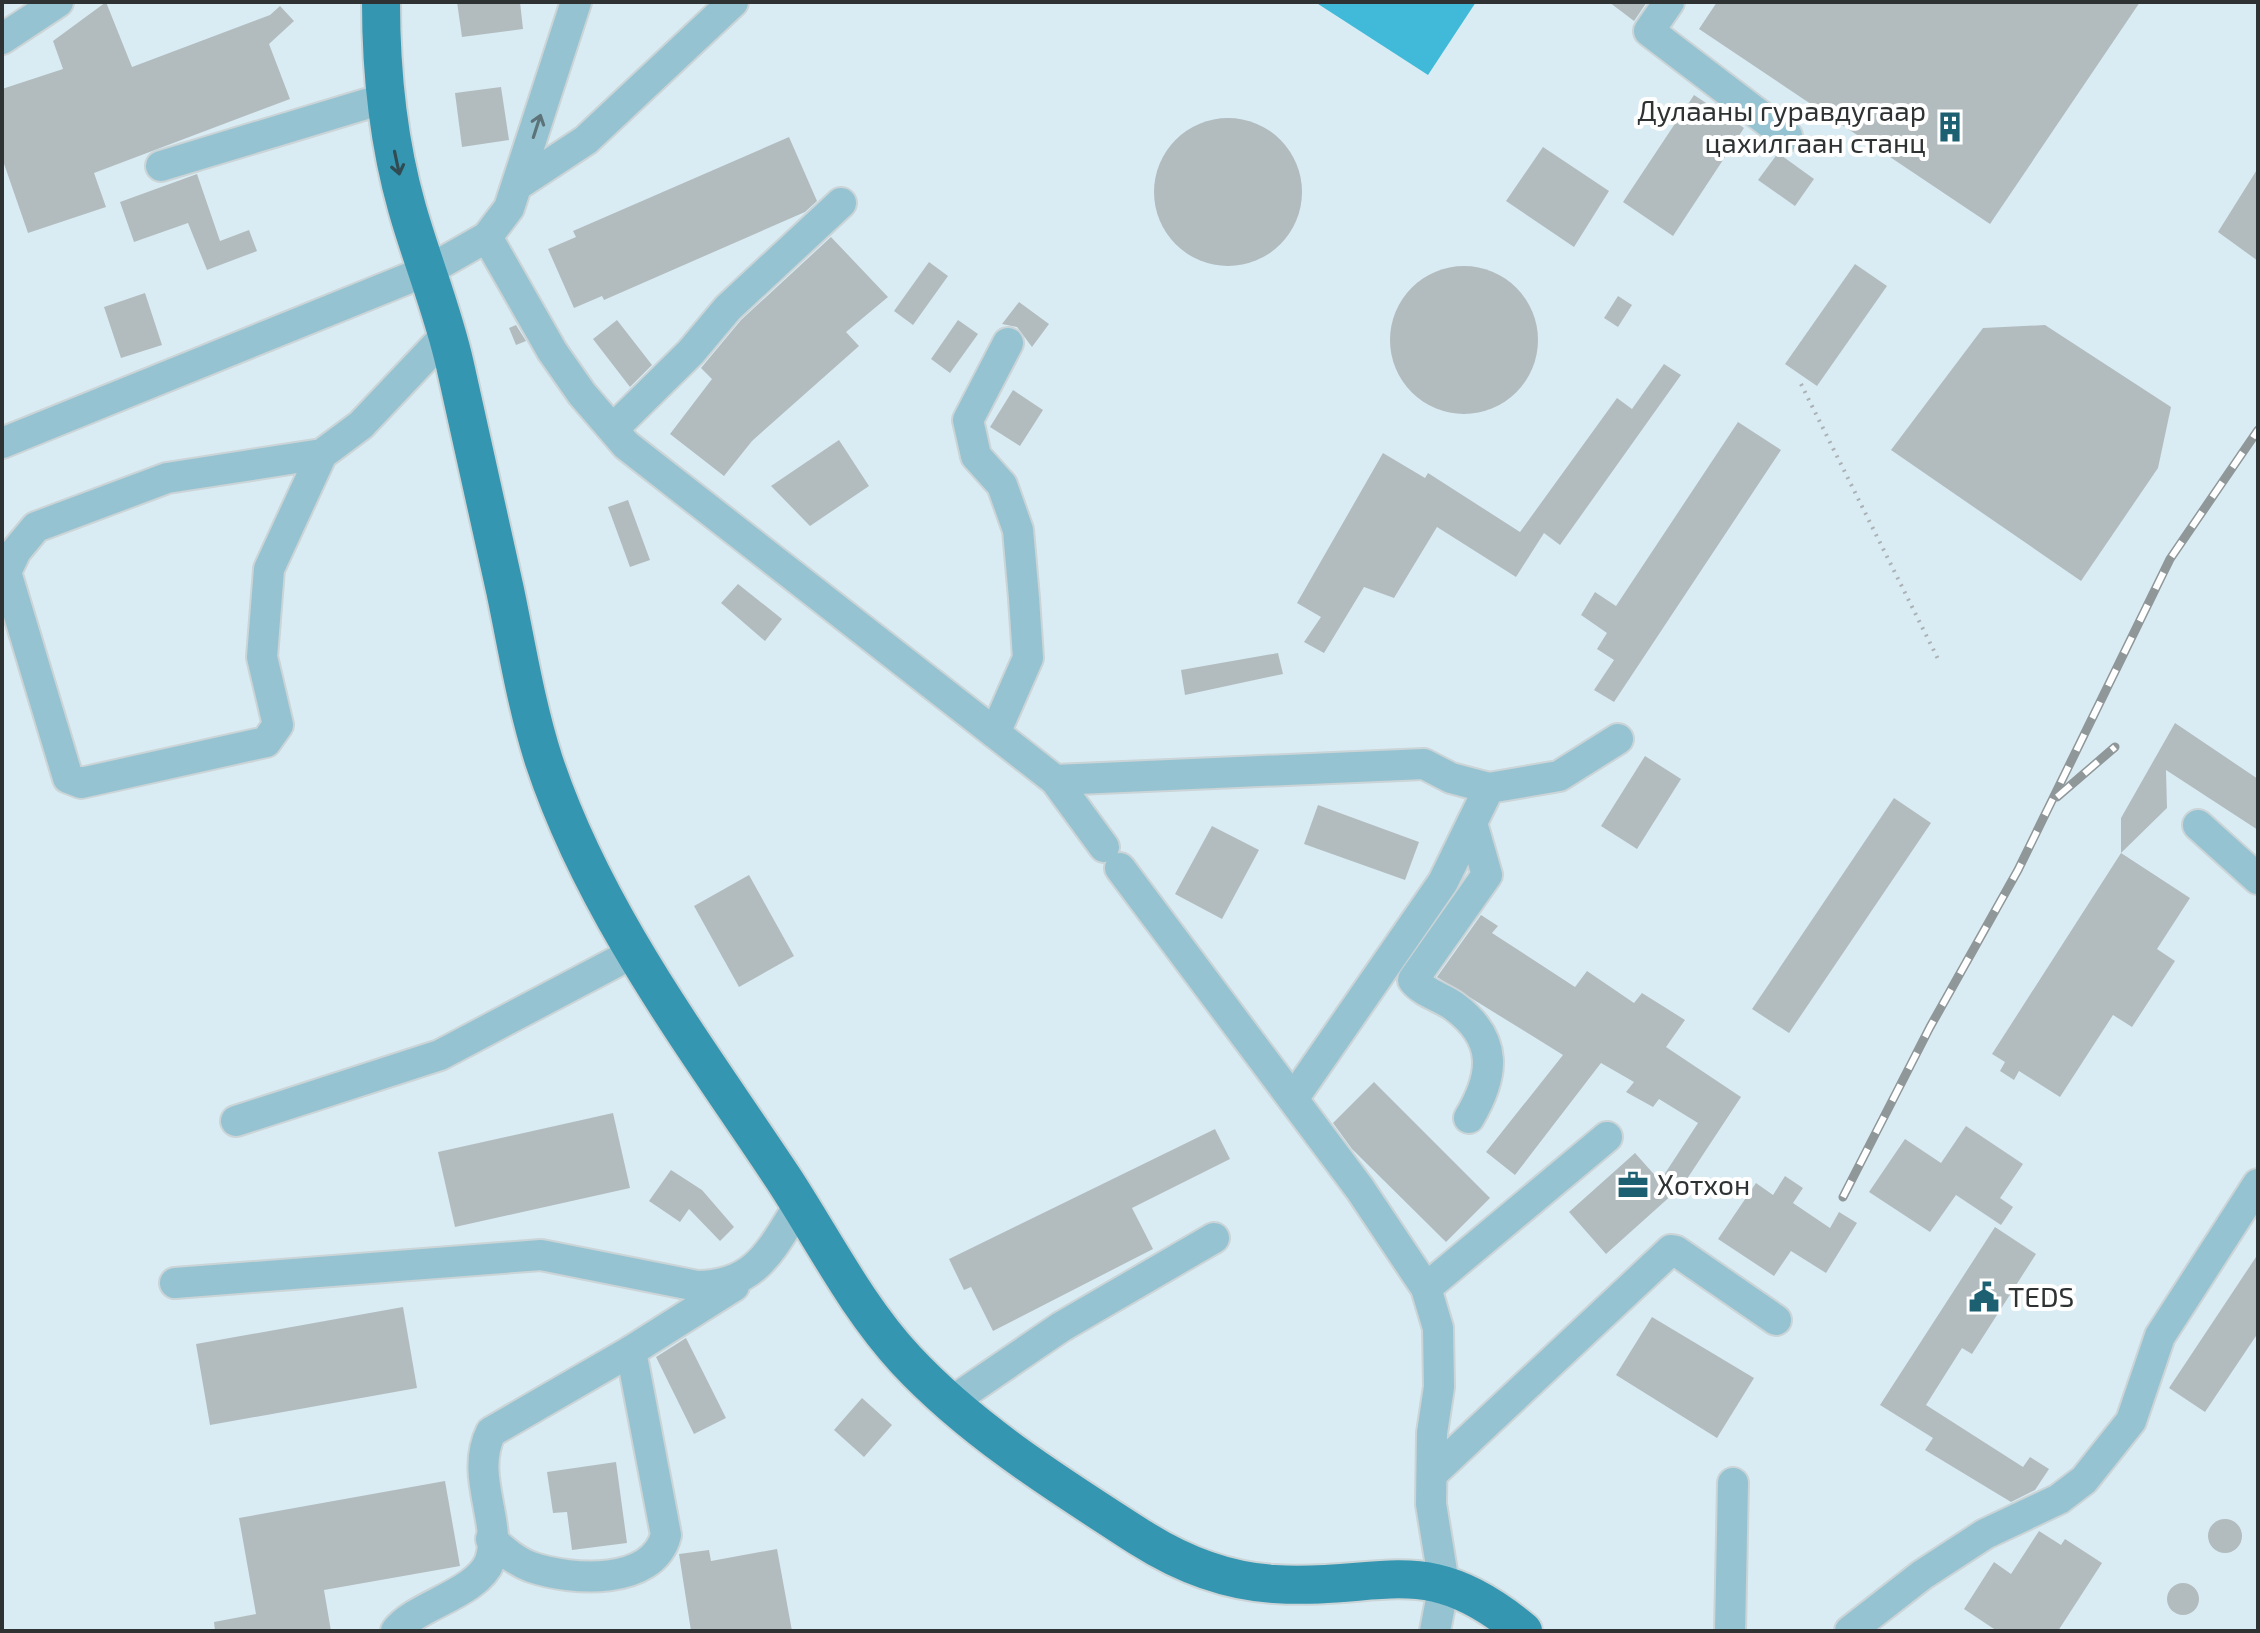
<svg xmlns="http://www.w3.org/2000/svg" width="2260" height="1633" font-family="'Exo 2',sans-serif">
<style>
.built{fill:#daecf3}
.water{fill:#41bada}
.building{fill:#b2bcbf}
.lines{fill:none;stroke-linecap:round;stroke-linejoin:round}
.minor-casing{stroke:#cbd4d7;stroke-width:34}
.major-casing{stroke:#cbd4d7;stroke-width:42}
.path{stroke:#abb2b5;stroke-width:4;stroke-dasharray:2 6;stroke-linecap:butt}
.minor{stroke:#96c3d1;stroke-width:30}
.major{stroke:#3496b1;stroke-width:38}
.rail-casing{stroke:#909799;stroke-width:9}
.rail{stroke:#fff;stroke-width:6;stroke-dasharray:18;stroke-linecap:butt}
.oneway{stroke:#5d737a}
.oneway2{stroke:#304b52}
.labels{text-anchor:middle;stroke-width:8;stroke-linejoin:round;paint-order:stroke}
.poi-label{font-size:28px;fill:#2e3233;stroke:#fff;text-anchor:start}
</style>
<rect width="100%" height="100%" fill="#eef8fb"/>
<rect class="built" x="2" y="2" width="2256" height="1629"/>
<path class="water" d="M1315,2H1476L1428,75Z"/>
<g class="building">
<path d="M106,2L132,67L270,15L280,6L294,21L269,44L290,99L94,173L106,207L28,233L2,158V89L63,69L53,41Z"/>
<path d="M457,2H520L523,29L462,37Z"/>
<path d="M1609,2H1647L1634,21Z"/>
<path d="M1717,2H2140L1990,224L1699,29Z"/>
<path d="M501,87L509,140L462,147L455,93Z"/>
<path d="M1694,95L1744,128L1673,236L1623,202Z"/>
<circle cx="1228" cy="192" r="74"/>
<path d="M789,137L817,201L805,212L604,300L602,296L574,308L548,249L576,237L573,231Z"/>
<path d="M1543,147L1609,191L1574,247L1506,201Z"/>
<path d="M1778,153L1814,179L1795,206L1758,180Z"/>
<path d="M2258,168V261L2218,232Z"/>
<path d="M197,174L220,241L249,230L257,251L207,270L188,223L134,242L120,202Z"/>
<path d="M831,237L888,297L846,332L859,346L752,441L724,476L670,434L712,379L701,368L741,320Z"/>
<path d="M929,262L948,276L913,325L894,311Z"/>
<path d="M1855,264L1887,286L1817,386L1785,364Z"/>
<circle cx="1464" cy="340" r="74"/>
<path d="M145,293L162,345L121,358L104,307Z"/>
<path d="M1618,296L1632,305L1618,327L1604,318Z"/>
<path d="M1019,302L1049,324L1032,347L1017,327L1002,324Z"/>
<path d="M617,320L652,365L630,387L593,339Z"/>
<path d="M958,320L978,334L950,373L931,359Z"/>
<path d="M516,325L526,341L516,345L509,328Z"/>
<path d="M2045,325L2171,407L2158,468L2081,581L1891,450L1983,328Z"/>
<path d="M1664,364L1681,375L1560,545L1544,533L1516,577L1437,527L1394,598L1364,587L1324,653L1304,642L1321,617L1297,603L1383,453L1425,478L1428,473L1520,532L1617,398L1632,409Z"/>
<path d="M1013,390L1043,410L1020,446L990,427Z"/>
<path d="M1738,422L1781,450L1614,702L1594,690L1614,660L1597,649L1607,633L1581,615L1595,592L1616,606Z"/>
<path d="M839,440L869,486L810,526L771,486Z"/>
<path d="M628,500L650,560L630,567L608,507Z"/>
<path d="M738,584L782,619L765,641L721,603Z"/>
<path d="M1278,653L1283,674L1185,695L1181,670Z"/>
<path d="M2175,723L2258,779V830L2166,770L2167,808L2121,853V818Z"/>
<path d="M1645,756L1681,779L1637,849L1601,826Z"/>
<path d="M1894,798L1931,823L1789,1033L1752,1009Z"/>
<path d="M1318,805L1419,842L1405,880L1304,844Z"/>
<path d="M1212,826L1259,850L1222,919L1175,894Z"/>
<path d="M2121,853L2190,898L2157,949L2175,961L2132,1027L2113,1015L2060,1097L2019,1071L2014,1080L2000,1071L2005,1062L1992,1054Z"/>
<path d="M749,875L794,956L739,987L694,906Z"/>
<path d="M1481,915L1498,926L1492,933L1575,987L1587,971L1634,1003L1642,993L1685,1020L1666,1047L1741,1097L1683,1185L1606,1254L1569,1212L1635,1153L1660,1181L1698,1123L1659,1099L1653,1107L1626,1092L1634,1082L1601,1063L1515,1175L1486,1152L1563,1055L1437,977Z"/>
<path d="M1374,1082L1490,1198L1446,1242L1352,1149L1333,1123Z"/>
<path d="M613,1113L630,1188L455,1227L438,1152Z"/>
<path d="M1966,1126L2023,1164L2000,1198L2013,1207L2001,1225L1956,1195L1930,1232L1869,1192L1905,1139L1941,1163Z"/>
<path d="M1215,1129L1230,1159L1132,1208L1153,1249L993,1331L971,1287L964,1290L949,1259Z"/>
<path d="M671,1170L702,1190L734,1227L720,1241L689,1209L680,1222L649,1201Z"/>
<path d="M1785,1176L1803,1188L1793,1203L1830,1228L1839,1212L1857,1223L1826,1273L1791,1251L1774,1276L1718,1239L1756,1183L1773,1195Z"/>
<path d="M1995,1227L2036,1254L1972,1354L1962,1348L1926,1405L2023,1467L2030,1457L2049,1469L2035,1490L2011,1502L1925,1450L1933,1438L1880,1405Z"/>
<path d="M2258,1254V1333L2205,1412L2169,1388Z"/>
<path d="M403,1307L417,1388L210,1425L196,1344Z"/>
<path d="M1652,1317L1754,1378L1717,1438L1616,1375Z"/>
<path d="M686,1338L726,1418L694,1434L656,1357Z"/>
<path d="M862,1398L892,1425L864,1457L834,1430Z"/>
<path d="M616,1462L627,1543L572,1550L567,1512L553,1513L547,1472Z"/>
<path d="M445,1481L460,1566L324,1590L331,1631H215L214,1622L256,1614L239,1518Z"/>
<circle cx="2225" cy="1536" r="17"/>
<path d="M2039,1531L2061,1545L2065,1539L2102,1563L2058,1631H1997L1964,1609L1994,1562L2011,1574Z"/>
<path d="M777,1549L792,1631H691L679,1554L709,1550L711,1561Z"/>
<circle cx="2183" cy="1599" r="16"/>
</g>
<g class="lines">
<g class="minor-casing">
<g id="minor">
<path d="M1669,2L1649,31L1787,136"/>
<path d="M2,39L58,2"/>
<path d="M161,166L386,98"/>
<path d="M519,184L586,140L733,2"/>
<path d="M487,237L552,351L582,394L626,445L1055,780L1104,847"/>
<path d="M613,429L691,352L728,308L841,203"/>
<path d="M2,443L429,270L487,237L509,208L576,2"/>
<path d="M322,454L167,478L36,527L16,551L6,572L68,778L81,783L266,742L278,725L262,657L269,569L322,454L361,425L448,333"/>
<path d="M995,733L1028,658L1024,598L1018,530L1002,485L976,456L968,420L1008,343"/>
<path d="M1055,780L1424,764L1451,778L1489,788"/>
<path d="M2198,825L2258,879"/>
<path d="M1120,868L1360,1189L1426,1288L1438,1328L1439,1387L1432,1433L1431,1504L1444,1584L1435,1631"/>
<path d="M1293,1099L1443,882L1489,788L1559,776L1618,739"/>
<path d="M1469,1118C1494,1076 1499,1040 1455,1007C1442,997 1423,993 1413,980L1487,875L1472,823"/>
<path d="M236,1121L440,1055L635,952"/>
<path d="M175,1283L541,1255L697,1286C757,1286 771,1249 800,1204"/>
<path d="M1426,1288L1607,1137"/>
<path d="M951,1402L1061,1327L1214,1238"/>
<path d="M1432,1474L1671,1250L1676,1251L1776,1320"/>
<path d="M491,1539C503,1550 515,1561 531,1567C572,1581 653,1586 666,1535L631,1351L734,1286"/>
<path d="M396,1631C416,1605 477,1594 490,1561C503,1523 469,1476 491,1432L631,1351"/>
<path d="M1730,1631L1733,1483"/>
<path d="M1850,1631L1922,1575L1985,1534L2059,1499L2084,1480L2131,1421L2160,1336L2258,1184"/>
</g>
</g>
<g class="major-casing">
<path id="major" d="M381,2C381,71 388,141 407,208C422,261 443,311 455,365C472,440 489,515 505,590C517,647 526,705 544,761C595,914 695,1045 783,1178C823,1239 856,1306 906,1360C972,1431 1060,1486 1141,1538C1182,1564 1226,1581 1274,1584C1384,1591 1425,1549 1523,1631"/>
</g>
<path class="path" d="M1801,384L1938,659"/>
<use href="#minor" class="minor"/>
<use href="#major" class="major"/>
<g class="rail-casing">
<g id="rail">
<path d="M2057,797L2115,747"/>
<path d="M1843,1197L1930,1027L2018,870L2170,559L2258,430"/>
</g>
</g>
<use href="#rail" class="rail"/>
</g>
<defs><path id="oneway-shaft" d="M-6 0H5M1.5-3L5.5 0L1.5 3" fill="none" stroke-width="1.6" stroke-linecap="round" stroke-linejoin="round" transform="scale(2)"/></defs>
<use class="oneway" href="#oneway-shaft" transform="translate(537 126) rotate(-72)"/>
<use class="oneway2" href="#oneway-shaft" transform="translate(397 163) rotate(78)"/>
<defs>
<g id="building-bare" transform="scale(2.4)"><path d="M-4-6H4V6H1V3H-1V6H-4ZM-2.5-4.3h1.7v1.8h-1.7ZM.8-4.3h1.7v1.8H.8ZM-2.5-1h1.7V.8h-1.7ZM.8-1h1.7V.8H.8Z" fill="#1c6072" stroke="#fff" stroke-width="2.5" paint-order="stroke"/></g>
<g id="office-bare" transform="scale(2.4)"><path d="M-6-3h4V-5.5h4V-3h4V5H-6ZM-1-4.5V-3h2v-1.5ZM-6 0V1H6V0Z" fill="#1c6072" stroke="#fff" stroke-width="2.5" paint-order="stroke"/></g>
<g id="civic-bare" transform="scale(2.4)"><path d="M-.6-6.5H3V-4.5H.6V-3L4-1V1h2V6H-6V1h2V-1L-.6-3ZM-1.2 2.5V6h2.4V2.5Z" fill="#1c6072" stroke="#fff" stroke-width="2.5" paint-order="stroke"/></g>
</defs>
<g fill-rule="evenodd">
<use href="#building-bare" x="1950" y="127"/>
<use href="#office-bare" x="1633" y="1185"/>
<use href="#civic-bare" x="1984" y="1297"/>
</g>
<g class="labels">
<g class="poi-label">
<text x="1926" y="121" text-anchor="end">Дулааны гуравдугаар<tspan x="1926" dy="32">цахилгаан станц</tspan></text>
<text x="1657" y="1195">Хотхон</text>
<text x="2008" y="1307">TEDS</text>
</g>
</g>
<rect width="2260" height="1633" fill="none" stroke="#2e3233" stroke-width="8"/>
</svg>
